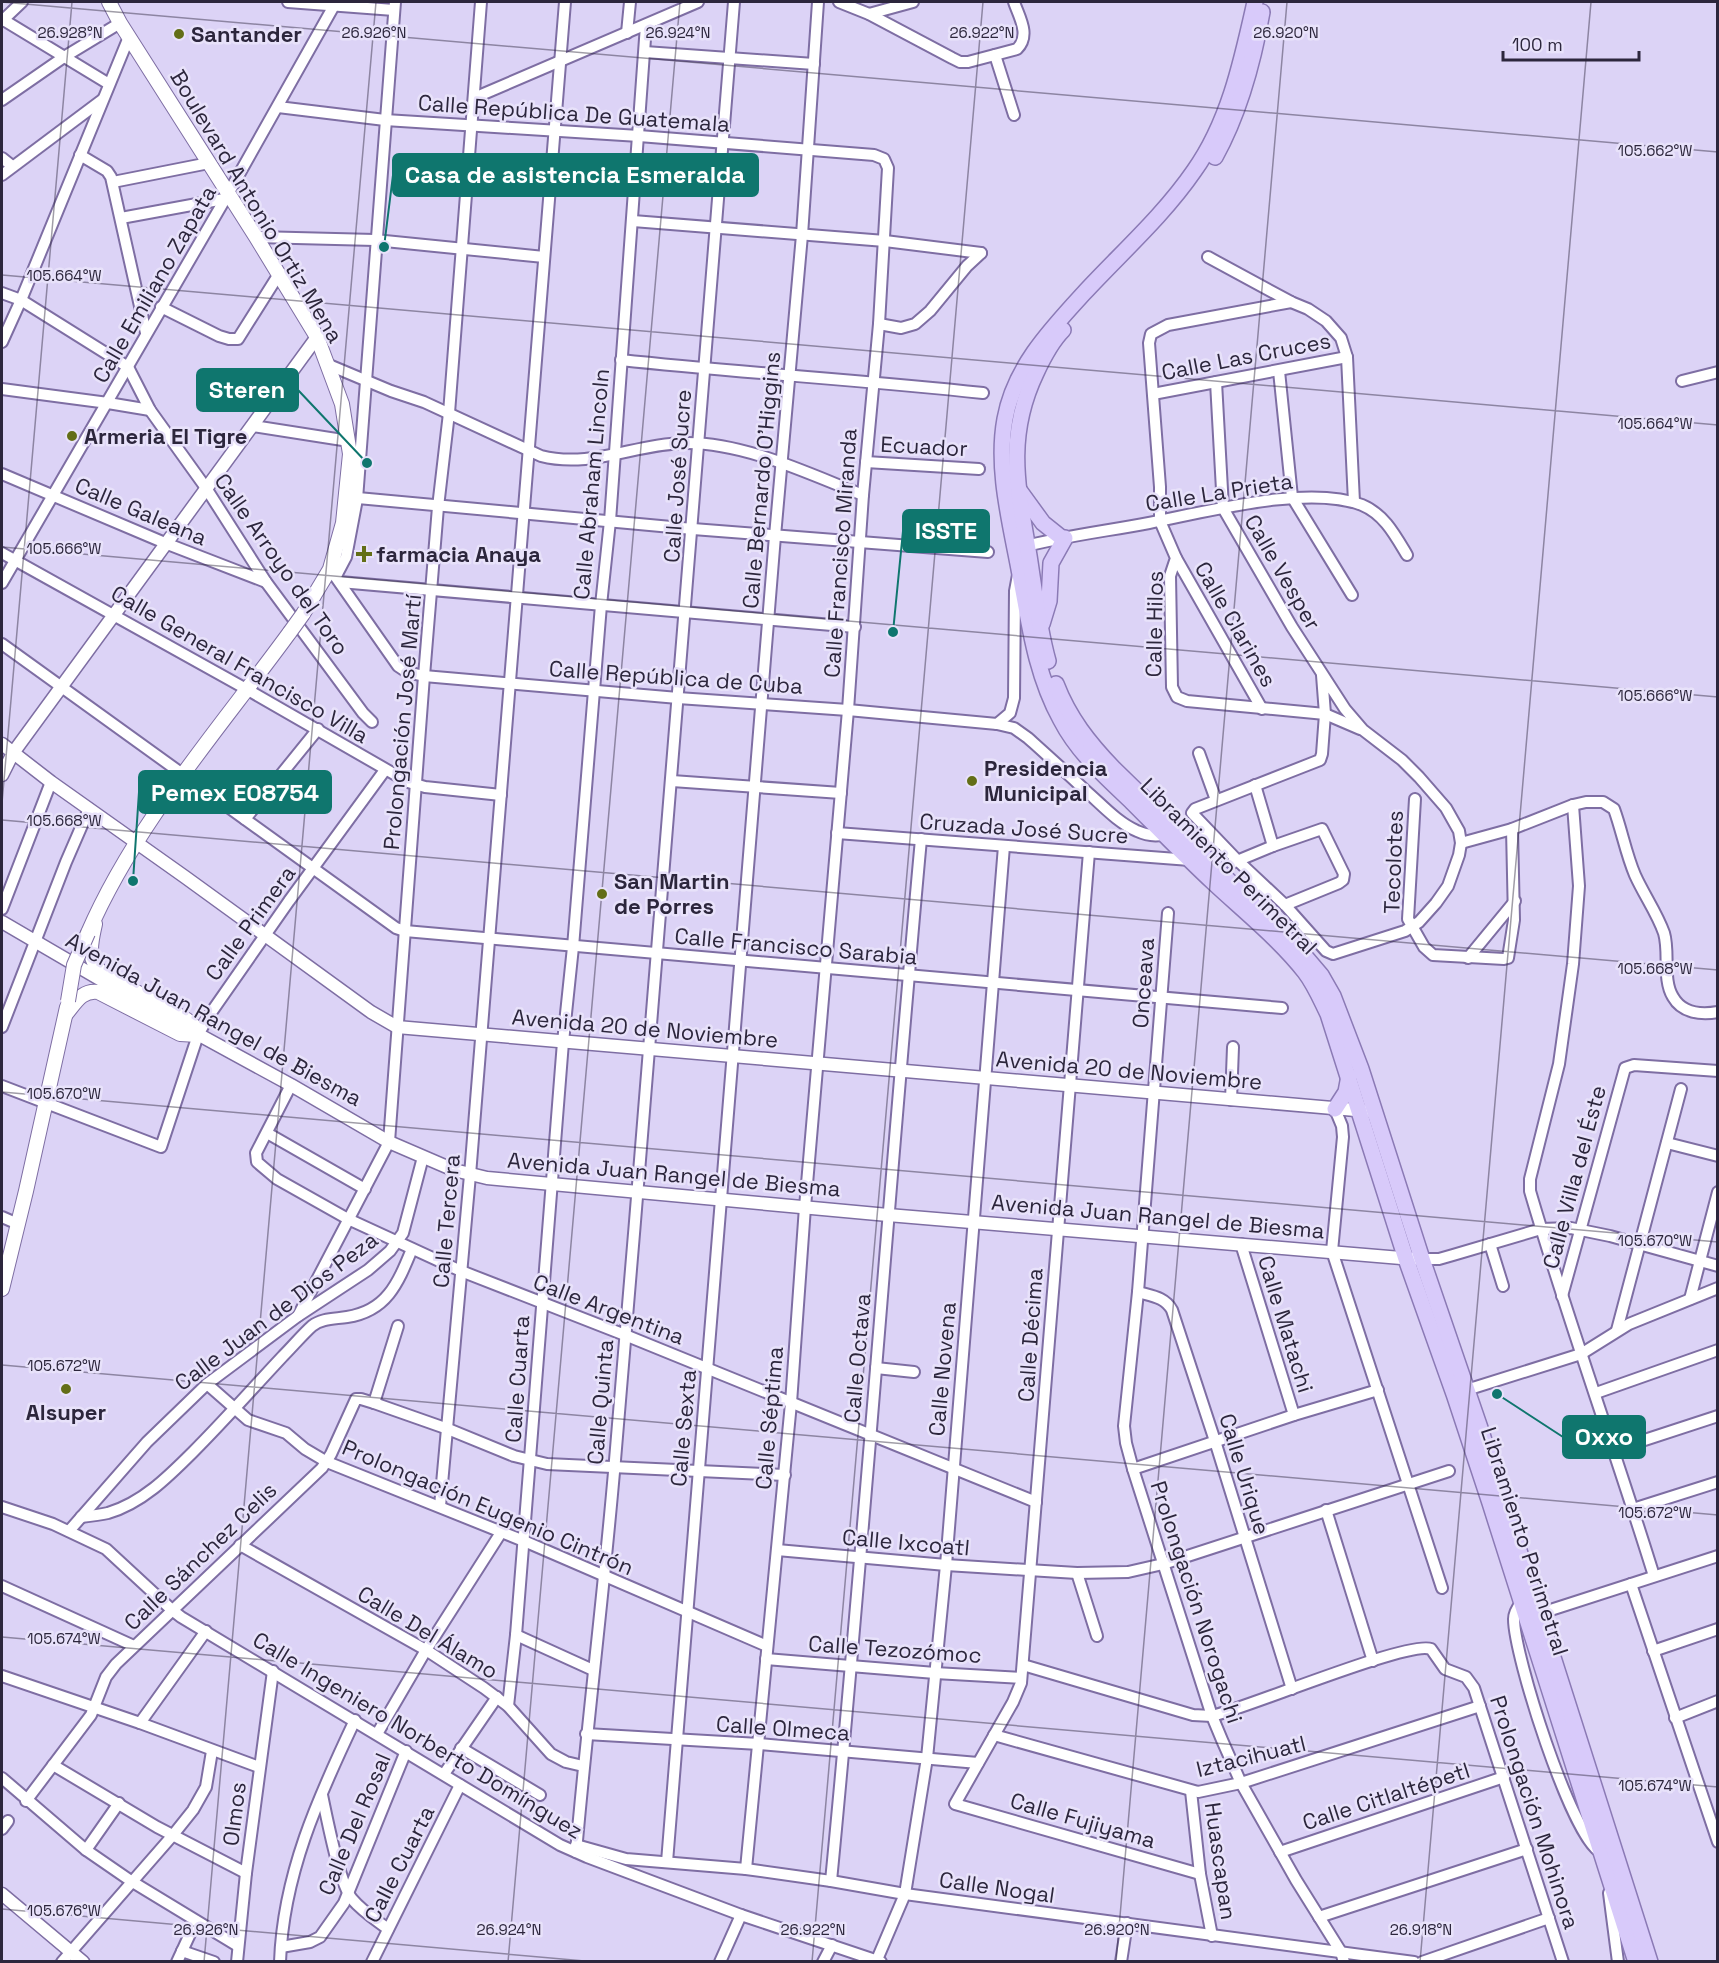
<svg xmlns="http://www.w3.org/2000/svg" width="1719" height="1963" font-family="'Space Grotesk',sans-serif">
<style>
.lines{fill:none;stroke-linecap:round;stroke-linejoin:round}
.minor-casing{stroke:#7e6ea3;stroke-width:14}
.tertiary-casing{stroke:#7e6ea3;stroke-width:15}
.secondary-casing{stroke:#7e6ea3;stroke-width:16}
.primary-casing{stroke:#8b7ab5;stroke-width:18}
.minor{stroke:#fff;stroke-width:10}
.tertiary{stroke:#fff;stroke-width:12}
.secondary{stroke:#fff;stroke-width:14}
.primary{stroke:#d8cafa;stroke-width:15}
.secondary-bridge-casing{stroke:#7e6ea3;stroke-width:16;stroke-linecap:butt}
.secondary-bridge{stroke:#fff;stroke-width:14}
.ticks{fill:none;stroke:#2c263c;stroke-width:1.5;stroke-opacity:0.45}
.poi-dot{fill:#636e17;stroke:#e8e2fa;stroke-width:2}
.labels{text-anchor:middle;stroke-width:5;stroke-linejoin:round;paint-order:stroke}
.poi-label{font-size:22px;font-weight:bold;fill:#2c263c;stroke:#e8e2fa;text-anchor:start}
.street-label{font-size:22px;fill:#2c263c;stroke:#e8e2fa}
.ticks-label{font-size:15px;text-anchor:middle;fill:#2c263c;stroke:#e8e2fa;stroke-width:5;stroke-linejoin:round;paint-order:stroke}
.leader{fill:none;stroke:#0f766e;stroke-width:2}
.callout-dot{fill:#0f766e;stroke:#e8e2fa;stroke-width:2}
.callout{fill:#0f766e;stroke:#0f766e;stroke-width:2}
.callout-label{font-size:24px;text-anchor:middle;font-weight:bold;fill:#fff}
</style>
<rect width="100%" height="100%" fill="#dcd3f6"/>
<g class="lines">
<g class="minor-casing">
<g id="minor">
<path d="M288,2L394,10"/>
<path d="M839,2L869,14L952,58L960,62H968L1017,49C1031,35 1019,17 1014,2"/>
<path d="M869,14L913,2"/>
<path d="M2,19L109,84"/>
<path d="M2,21L22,2"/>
<path d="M627,33L630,2"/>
<path d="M645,52L814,64"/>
<path d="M995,55L1014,115"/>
<path d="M474,98L698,2"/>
<path d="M2,100L64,57L120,23"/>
<path d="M278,107L385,120L639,136L874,155L884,159L888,168L879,324L863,495L848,710L805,1207L791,1403L746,1869"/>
<path d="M80,155L107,171L111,177L146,333"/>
<path d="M2,158L12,166"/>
<path d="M2,175L102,100"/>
<path d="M113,182L209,163"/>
<path d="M121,218L224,199"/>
<path d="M633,221L885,241L981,253"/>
<path d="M256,237L375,240L544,257"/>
<path d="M1208,257L1291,302L1308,309L1326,321L1341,338L1347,357L1354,502"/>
<path d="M2,293L21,300L128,367L150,410L206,488L266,582L363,713L372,722"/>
<path d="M1291,302L1168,325L1151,334L1149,343L1160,487V521L1176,558L1170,576L1172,687L1177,697L1187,701L1325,714L1360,729"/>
<path d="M161,307L219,336L229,339H238L279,274"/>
<path d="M879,324L901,328L915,324L930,311L967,266L981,253"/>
<path d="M2,342L21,300L129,37"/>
<path d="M621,360C742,373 863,380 983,393"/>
<path d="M329,365L391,391L424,402L541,456C591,469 637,443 687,443C746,443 809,474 863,495"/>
<path d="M1279,371L1292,497L1352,595"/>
<path d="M1682,381L1718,372"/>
<path d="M1216,382L1223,508L1292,627L1345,709L1363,730L1402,760L1419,777L1446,808L1459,831L1461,843L1459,855L1448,886L1436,903L1419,922L1405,931L1333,954L1326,951L1285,905L1237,860L1192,813L1195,809L1320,760L1322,754L1325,714L1322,675"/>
<path d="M2,389L108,403L150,410"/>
<path d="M1153,394L1347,357"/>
<path d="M253,426L349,441"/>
<path d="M866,462L979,469"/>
<path d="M2,474L165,543L266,582"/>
<path d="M347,497L693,529L988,552"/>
<path d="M1022,547C1064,536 1107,531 1149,523C1206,512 1308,484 1362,505C1384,514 1395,535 1407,555"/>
<path d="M2,553L248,690L408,782L425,787L501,795"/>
<path d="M1176,558L1262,709"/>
<path d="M330,569L398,666L407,672L424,676L678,698L848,710L997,724L1014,728L1028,738C1048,756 1067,773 1086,791C1102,805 1118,823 1137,831C1169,846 1182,816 1214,846"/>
<path d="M336,576L346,557L357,499L395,2"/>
<path d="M340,582L855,627"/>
<path d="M2,583L228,194L336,2"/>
<path d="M2,644L396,928L405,931L1282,1008"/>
<path d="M997,724L1010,713L1014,698L1015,591L1018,575"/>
<path d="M1199,753L1216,800"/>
<path d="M672,781L841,793"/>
<path d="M1255,785L1273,846"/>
<path d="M1415,799L1408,919L1424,947L1433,955L1504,959L1508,958L1514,920L1512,829"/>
<path d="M1573,805L1579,886L1573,964L1559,1064L1530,1179V1191C1568,1321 1614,1447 1654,1576"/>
<path d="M245,819L318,729"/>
<path d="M837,833L1190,860"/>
<path d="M1461,843L1512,829L1573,805L1586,802H1603L1614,809C1622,831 1626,854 1635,875C1644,895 1657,913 1664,933C1670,953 1662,979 1673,997C1682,1013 1701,1015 1718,1012"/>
<path d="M1089,852L1021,1683L1013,1702L955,1804L1200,1874"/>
<path d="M1232,863L1273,846L1322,829L1344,874L1343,880L1339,883L1285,905"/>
<path d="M1254,884L1265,900L1268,918"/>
<path d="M2,909L51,782"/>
<path d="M1168,913L1138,1292L1124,1426L1126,1443L1133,1469L1212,1716L1222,1740L1241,1783L1296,1880L1341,1952L1344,1962"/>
<path d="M1468,958L1515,901"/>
<path d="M2,1027L66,862L89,809"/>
<path d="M291,1085L256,1153L257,1162L277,1179L348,1219L461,1271L625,1335L1036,1502"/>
<path d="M2,1086L161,1147L198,1035L208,1017L289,901L385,770"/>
<path d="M1231,1100L1233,1047"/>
<path d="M1335,1109L1342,1126L1343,1137L1332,1251L1442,1588"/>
<path d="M267,1133L365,1189"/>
<path d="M1667,1143L1718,1156"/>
<path d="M2,1217L18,1224"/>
<path d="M1241,1244L1294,1415"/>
<path d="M1490,1244L1503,1286"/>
<path d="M1422,1259H1439L1453,1255L1541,1229L1571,1228L1610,1236L1718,1266"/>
<path d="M1138,1292C1152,1296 1165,1297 1172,1310L1215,1441L1292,1689"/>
<path d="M1562,1296L1625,1068L1634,1065L1718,1071"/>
<path d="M1690,1299L1718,1192"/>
<path d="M298,1316L389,1142L424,676L438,507L449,413L481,2"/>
<path d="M1617,1330L1681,1089"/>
<path d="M876,1368L914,1372"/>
<path d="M207,1384L248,1420L286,1433L305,1449L327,1462L524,1541L767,1646"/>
<path d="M1460,1392L1581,1354L1629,1324L1718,1288"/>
<path d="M1596,1393L1718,1350"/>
<path d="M374,1403L398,1326"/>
<path d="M1614,1450L1718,1416"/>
<path d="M1133,1469L1294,1415L1378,1390"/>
<path d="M440,1506L470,1175L565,2"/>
<path d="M2,1507L53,1524L106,1549L172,1610L181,1617L560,1845L587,1857L741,1915L881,1962"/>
<path d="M1633,1509L1718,1482"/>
<path d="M1326,1510L1373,1661"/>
<path d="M81,1517C90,1516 99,1515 108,1513C142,1503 168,1477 193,1452C224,1421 253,1388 283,1356C293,1346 302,1335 312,1326C322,1318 335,1319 347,1317C387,1311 398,1283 412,1249"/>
<path d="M69,1531L147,1442L207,1384L298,1316L368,1270L390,1251L403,1233L423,1157"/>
<path d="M240,1545L426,1650L484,1688L508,1706L551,1754L566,1762L583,1766"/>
<path d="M777,1550L946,1565L1077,1573L1128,1572L1163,1564L1449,1471"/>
<path d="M1077,1573L1097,1636"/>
<path d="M1631,1584L1718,1842"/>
<path d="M2,1586L134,1646"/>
<path d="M1521,1603C1517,1608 1514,1613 1514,1619C1514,1656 1571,1835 1600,1852"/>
<path d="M1535,1615L1718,1556"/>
<path d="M516,1635L593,1670"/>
<path d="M1653,1651L1718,1629"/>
<path d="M766,1659L935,1673L1021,1678"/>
<path d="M1023,1665L1193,1715L1212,1716C1247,1708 1409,1640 1431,1649L1445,1669L1466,1677L1474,1688L1563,1962"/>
<path d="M2,1676L140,1723L259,1767"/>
<path d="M508,1706L516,1635L563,1042L573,947L601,605L610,521L646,25"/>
<path d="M1675,1718L1718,1701"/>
<path d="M140,1723L206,1631"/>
<path d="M377,1734L426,1650L502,1531"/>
<path d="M586,1734L759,1744L978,1763"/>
<path d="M994,1735L1198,1792L1241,1783L1480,1706"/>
<path d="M461,1748L540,1795"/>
<path d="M53,1765L157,1827L246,1873"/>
<path d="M444,1774L497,1697"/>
<path d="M2,1778L86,1850L131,1881L238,1946"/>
<path d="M1191,1791L1200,1874L1212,1936"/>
<path d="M322,1795C327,1818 339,1883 352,1899C362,1911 376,1920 388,1929"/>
<path d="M26,1801L91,1715L106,1677L116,1664L322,1468L331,1454L356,1399H361L374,1403L448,1429L514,1456L547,1464L785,1475"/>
<path d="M2,1829L8,1821"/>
<path d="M576,1845L626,1859L746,1869L831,1881L905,1894L1414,1962"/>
<path d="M86,1850L119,1803"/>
<path d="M576,1852C587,1725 603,1599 614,1472C655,982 697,492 734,2"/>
<path d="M1280,1852L1504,1777"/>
<path d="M667,1862L775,536L802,235L818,2"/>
<path d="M831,1881C865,1534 889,1186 921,839"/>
<path d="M1609,1893L1618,1962"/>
<path d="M1319,1917L1527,1849"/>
<path d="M281,1947L310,1942L320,1937L344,1903L406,1751"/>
<path d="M182,1951L214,1962"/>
<path d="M62,1962L173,1835L193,1810L206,1787L212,1751"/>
<path d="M177,1962L196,1921"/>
<path d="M237,1962L246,1873L273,1671"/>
<path d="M280,1962C283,1875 318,1798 355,1720"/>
<path d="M372,1962L460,1785"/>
<path d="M720,1962L741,1915"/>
<path d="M823,1962L832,1945"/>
<path d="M876,1962L905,1894L927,1758L946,1565L1004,846"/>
<path d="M1121,1962L1127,1923"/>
<path d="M1422,1962L1549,1918"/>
</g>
</g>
<g class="tertiary-casing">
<g id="tertiary">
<path d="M2,744L51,782L185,877L371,1012L397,1027L1367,1111"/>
<path d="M2,775L13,753L317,337"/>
<path d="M2,922L139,1002L291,1085L389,1142L454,1170L487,1178L888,1215L1413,1259"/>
<path d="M2,1894L83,1962"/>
</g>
</g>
<g class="secondary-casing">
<g id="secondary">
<path d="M109,2L120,23L256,237L317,337L342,404L350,454L343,523L330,569L303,614"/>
<path d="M88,933C135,824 220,728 290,632"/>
<path d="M66,1014C76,1002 82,990 98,992L180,1034L198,1035L194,1026L187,1020L102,973C86,958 91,943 95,924"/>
<path d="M2,1289L26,1191L67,1007"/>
</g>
</g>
<g class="primary-casing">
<g id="primary">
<path d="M1255,2C1242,60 1229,122 1194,171C1163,216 1121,253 1084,293C1050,330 1014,368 1005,419C996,468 1010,521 1019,569C1029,621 1035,673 1061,720C1078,753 1106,777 1132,802C1159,829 1186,857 1214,883C1244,911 1279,939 1305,972C1315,985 1321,1000 1328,1014L1406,1259L1454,1394L1490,1503L1636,1962"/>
<path d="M1215,157C1240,112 1253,63 1262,12"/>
<path d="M1019,490L1043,523L1063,539"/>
<path d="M1042,624L1049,601L1051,563L1065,538"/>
<path d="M1048,661C1039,629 1035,595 1030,562C1019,492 1004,440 1036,373C1043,358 1051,342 1063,330"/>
<path d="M1056,684C1069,718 1089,743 1114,769L1298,948L1321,975L1333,996L1361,1069L1422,1259L1481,1431L1650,1962"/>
<path d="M1335,1109L1346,1092L1349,1076"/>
</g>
</g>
<use href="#minor" class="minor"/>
<use href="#tertiary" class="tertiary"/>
<use href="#secondary" class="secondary"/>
<use href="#primary" class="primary"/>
<g class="secondary-bridge-casing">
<g id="secondary-bridge">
<path d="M290,632L303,614"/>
<path d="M68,1001L74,965L88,933"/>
</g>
</g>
<use href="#secondary-bridge" class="secondary-bridge"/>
</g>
<path class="ticks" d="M2,2L1718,152M2,275L1718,425M2,547L1718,697M2,803L72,2M2,820L1718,970M2,1092L1718,1242M2,1365L1718,1515M2,1637L1718,1787M2,1909L596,1962M204,1962L376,2M508,1962L680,2M812,1962L983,2M1116,1962L1287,2M1420,1962L1591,2"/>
<g class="poi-dot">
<circle cx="179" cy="34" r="6"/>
<circle cx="72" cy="436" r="6"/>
<path d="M361 545h6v6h6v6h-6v6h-6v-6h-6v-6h6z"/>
<circle cx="972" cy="781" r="6"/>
<circle cx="602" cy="894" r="6"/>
<circle cx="66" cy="1389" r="6"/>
</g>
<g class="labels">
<g class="poi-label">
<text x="191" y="42">Santander</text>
<text x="84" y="444">Armeria El Tigre</text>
<text x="376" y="562">farmacia Anaya</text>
<text x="984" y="776">Presidencia<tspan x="984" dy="25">Municipal</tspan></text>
<text x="614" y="889">San Martin<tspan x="614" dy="25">de Porres</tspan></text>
<text x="66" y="1420" text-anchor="middle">Alsuper</text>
</g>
<g class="street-label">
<text transform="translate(574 113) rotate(4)" y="8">Calle República De Guatemala</text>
<text transform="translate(257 206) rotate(59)" y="8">Boulevard Antonio Ortiz Mena</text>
<text transform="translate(154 284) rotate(-60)" y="8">Calle Emiliano Zapata</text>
<text transform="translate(1246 356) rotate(-11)" y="8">Calle Las Cruces</text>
<text transform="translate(924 446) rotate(3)" y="8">Ecuador</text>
<text transform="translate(677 476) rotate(-86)" y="8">Calle José Sucre</text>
<text transform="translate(761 480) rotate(-85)" y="8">Calle Bernardo O'Higgins</text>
<text transform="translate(591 484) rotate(-85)" y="8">Calle Abraham Lincoln</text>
<text transform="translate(1219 492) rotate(-9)" y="8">Calle La Prieta</text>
<text transform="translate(141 511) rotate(23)" y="8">Calle Galeana</text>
<text transform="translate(840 553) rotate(-86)" y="8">Calle Francisco Miranda</text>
<text transform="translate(282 564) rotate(55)" y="8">Calle Arroyo del Toro</text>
<text transform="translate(1283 572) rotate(60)" y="8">Calle Vesper</text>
<text transform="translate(1154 624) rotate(-89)" y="8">Calle Hilos</text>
<text transform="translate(1236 624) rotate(60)" y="8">Calle Clarines</text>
<text transform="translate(240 664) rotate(30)" y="8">Calle General Francisco Villa</text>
<text transform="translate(676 677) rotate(4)" y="8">Calle República de Cuba</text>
<text transform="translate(402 722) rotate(-85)" y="8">Prolongación José Martí</text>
<text transform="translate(1024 828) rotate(4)" y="8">Cruzada José Sucre</text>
<text transform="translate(1393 862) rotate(-88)" y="8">Tecolotes</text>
<text transform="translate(1229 866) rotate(45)" y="8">Libramiento Perimetral</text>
<text transform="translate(250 923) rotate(-54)" y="8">Calle Primera</text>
<text transform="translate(796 946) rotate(5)" y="8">Calle Francisco Sarabia</text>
<text transform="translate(1143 983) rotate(-86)" y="8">Onceava</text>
<text transform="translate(214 1019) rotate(29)" y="8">Avenida Juan Rangel de Biesma</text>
<text transform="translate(645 1028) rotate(5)" y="8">Avenida 20 de Noviembre</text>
<text transform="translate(1129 1070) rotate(5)" y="8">Avenida 20 de Noviembre</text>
<text transform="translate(674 1174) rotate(5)" y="8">Avenida Juan Rangel de Biesma</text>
<text transform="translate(1574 1177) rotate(-75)" y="8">Calle Villa del Éste</text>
<text transform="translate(1158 1216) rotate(5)" y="8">Avenida Juan Rangel de Biesma</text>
<text transform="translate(446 1221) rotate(-85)" y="8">Calle Tercera</text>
<text transform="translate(609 1309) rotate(21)" y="8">Calle Argentina</text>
<text transform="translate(276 1311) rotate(-37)" y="8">Calle Juan de Dios Peza</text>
<text transform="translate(1286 1324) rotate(73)" y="8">Calle Matachi</text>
<text transform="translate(1030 1335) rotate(-86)" y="8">Calle Décima</text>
<text transform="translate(857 1358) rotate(-85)" y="8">Calle Octava</text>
<text transform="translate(942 1369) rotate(-85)" y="8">Calle Novena</text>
<text transform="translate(517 1379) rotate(-86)" y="8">Calle Cuarta</text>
<text transform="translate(600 1402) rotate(-85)" y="8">Calle Quinta</text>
<text transform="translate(769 1418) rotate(-85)" y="8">Calle Séptima</text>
<text transform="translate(683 1428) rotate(-85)" y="8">Calle Sexta</text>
<text transform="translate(1245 1474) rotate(73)" y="8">Calle Urique</text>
<text transform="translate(488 1507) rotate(23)" y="8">Prolongación Eugenio Cintrón</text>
<text transform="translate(1525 1541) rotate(72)" y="8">Libramiento Perimetral</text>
<text transform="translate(906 1542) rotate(5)" y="8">Calle Ixcoatl</text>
<text transform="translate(200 1556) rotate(-44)" y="8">Calle Sánchez Celis</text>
<text transform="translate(1197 1602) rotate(72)" y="8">Prolongación Norogachi</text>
<text transform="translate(428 1632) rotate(31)" y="8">Calle Del Álamo</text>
<text transform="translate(895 1649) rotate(4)" y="8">Calle Tezozómoc</text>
<text transform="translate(783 1728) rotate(4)" y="8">Calle Olmeca</text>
<text transform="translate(418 1735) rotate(31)" y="8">Calle Ingeniero Norberto Domínguez</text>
<text transform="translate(1251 1756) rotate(-14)" y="8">Iztacihuatl</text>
<text transform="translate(1386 1796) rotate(-18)" y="8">Calle Citlaltépetl</text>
<text transform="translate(1535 1812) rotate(72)" y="8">Prolongación Mohinora</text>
<text transform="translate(234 1814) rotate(-83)" y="8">Olmos</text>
<text transform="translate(1083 1820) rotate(16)" y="8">Calle Fujiyama</text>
<text transform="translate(354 1824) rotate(-67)" y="8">Calle Del Rosal</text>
<text transform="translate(1221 1861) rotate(82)" y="8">Huascapan</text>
<text transform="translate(399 1864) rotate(-63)" y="8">Calle Cuarta</text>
<text transform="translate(997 1887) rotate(8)" y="8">Calle Nogal</text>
</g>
</g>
<g class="ticks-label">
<text x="70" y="38">26.928°N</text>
<text x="374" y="38">26.926°N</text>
<text x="678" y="38">26.924°N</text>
<text x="982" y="38">26.922°N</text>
<text x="1286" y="38">26.920°N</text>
<text x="1655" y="156">105.662°W</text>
<text x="64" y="281">105.664°W</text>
<text x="1655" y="429">105.664°W</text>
<text x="64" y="554">105.666°W</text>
<text x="1655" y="701">105.666°W</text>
<text x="64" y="826">105.668°W</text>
<text x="1655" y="974">105.668°W</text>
<text x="64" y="1099">105.670°W</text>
<text x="1655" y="1246">105.670°W</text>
<text x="64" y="1371">105.672°W</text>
<text x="1655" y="1518">105.672°W</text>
<text x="64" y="1644">105.674°W</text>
<text x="1655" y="1791">105.674°W</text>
<text x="64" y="1916">105.676°W</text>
<text x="206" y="1935">26.926°N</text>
<text x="509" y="1935">26.924°N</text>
<text x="813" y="1935">26.922°N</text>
<text x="1117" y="1935">26.920°N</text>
<text x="1421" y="1935">26.918°N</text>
</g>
<path class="leader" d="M384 247L393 175M367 463L298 390M893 632L903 531M133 881L139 792M1497 1394L1563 1437"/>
<g class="callout-dot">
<circle cx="384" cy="247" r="6"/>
<circle cx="367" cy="463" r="6"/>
<circle cx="893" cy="632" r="6"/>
<circle cx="133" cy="881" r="6"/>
<circle cx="1497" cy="1394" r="6"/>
</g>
<g class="callout">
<rect x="393" y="154" width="365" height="42" rx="6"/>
<rect x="197" y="369" width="101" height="42" rx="6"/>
<rect x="903" y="510" width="86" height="42" rx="6"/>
<rect x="139" y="771" width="192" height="42" rx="6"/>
<rect x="1563" y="1416" width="82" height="42" rx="6"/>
</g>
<g class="callout-label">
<text x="575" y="183">Casa de asistencia Esmeralda</text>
<text x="247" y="398">Steren</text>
<text x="946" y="539">ISSTE</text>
<text x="235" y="801">Pemex E08754</text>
<text x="1604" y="1445">Oxxo</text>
</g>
<rect width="1719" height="1963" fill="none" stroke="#2c263c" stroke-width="6"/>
<path d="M1503 51v9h136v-9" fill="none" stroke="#2c263c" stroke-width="3"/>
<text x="1512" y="51" font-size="18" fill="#2c263c" stroke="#e8e2fa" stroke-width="4.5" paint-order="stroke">100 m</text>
</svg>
